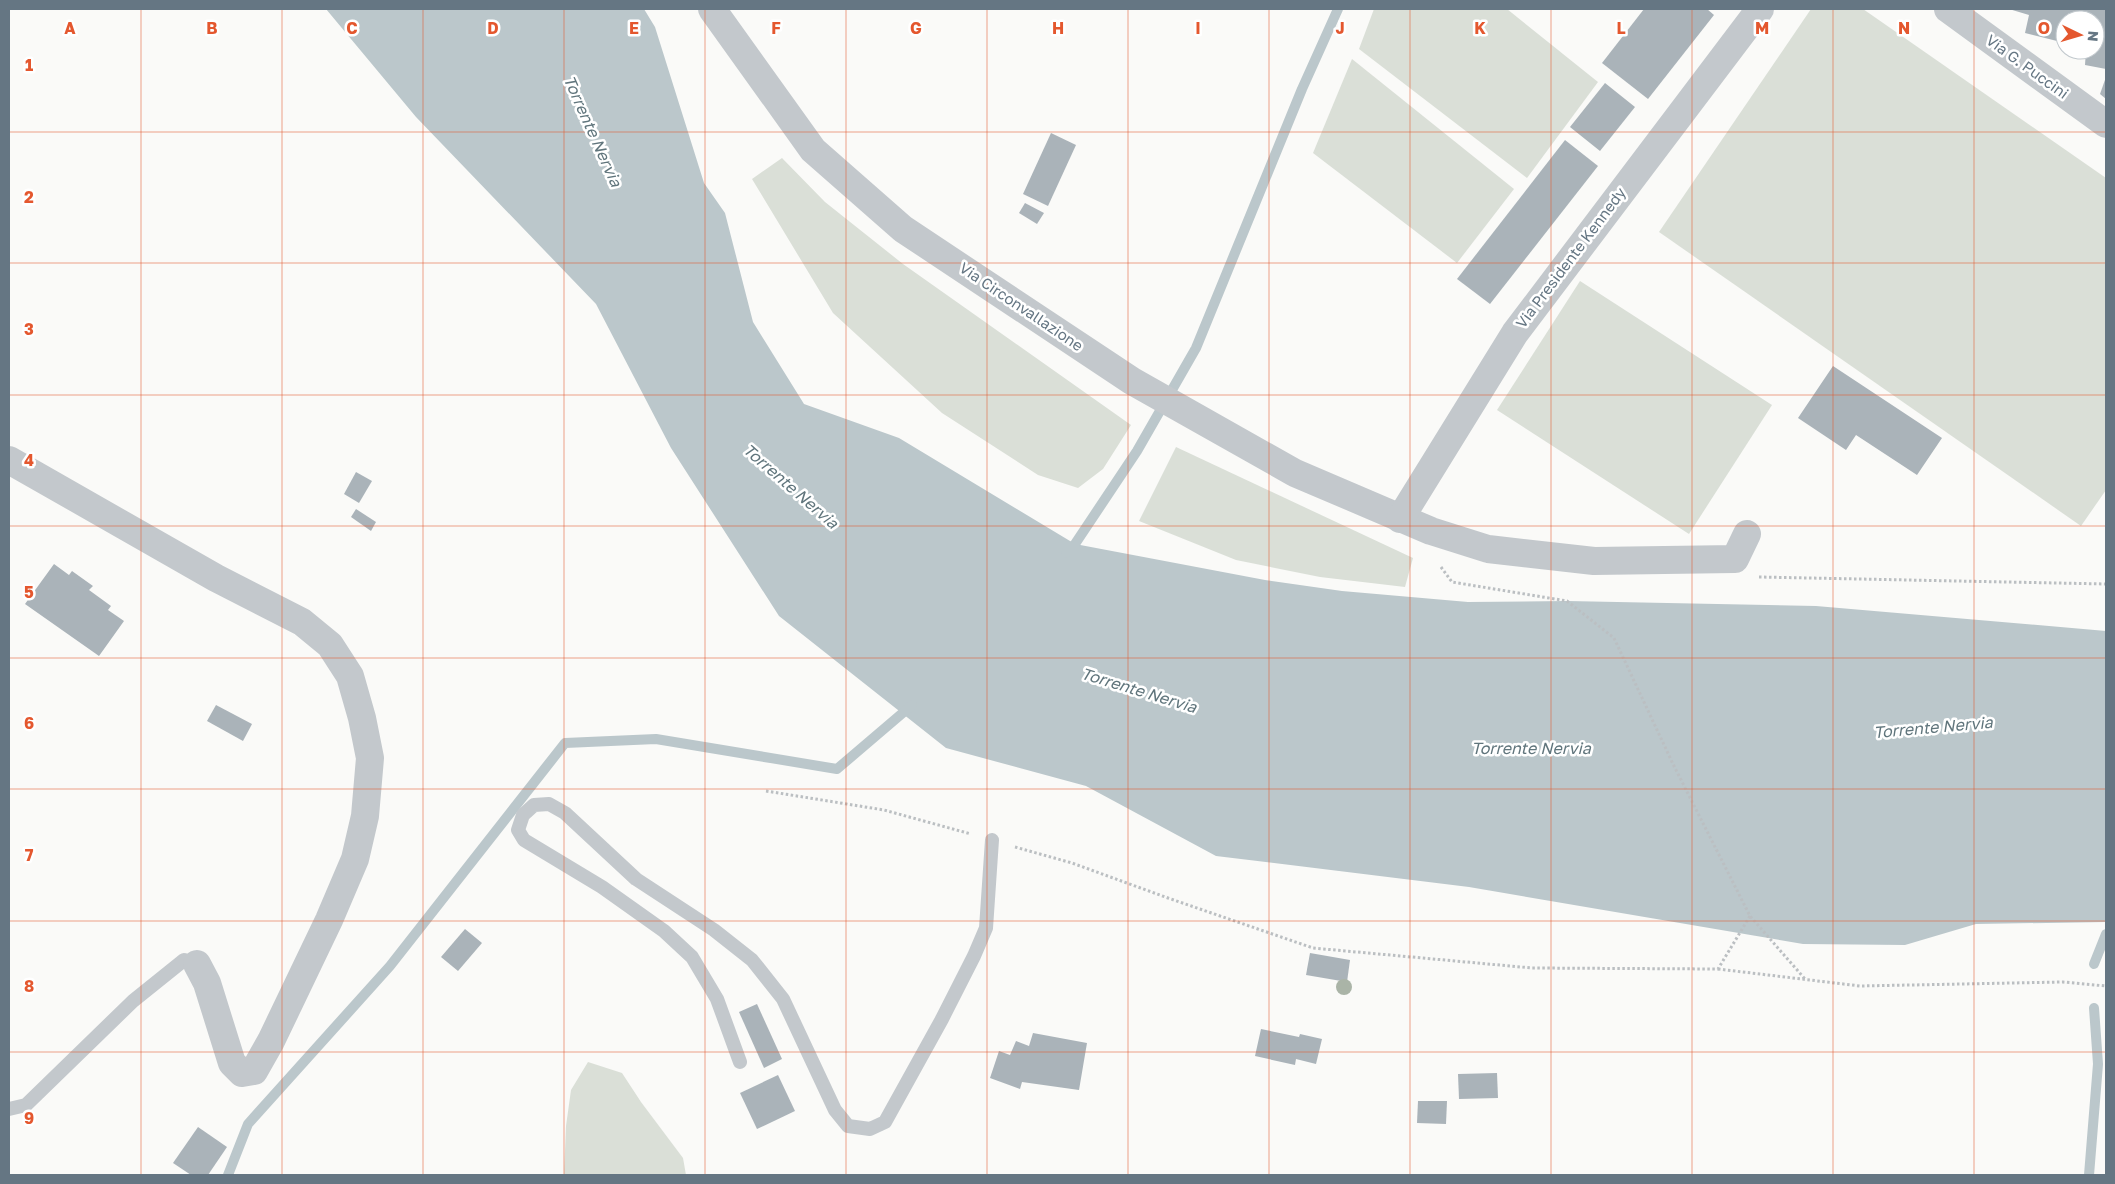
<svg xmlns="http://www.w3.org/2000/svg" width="2115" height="1184" font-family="'Golos Text',sans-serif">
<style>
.green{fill:#dadfd7}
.water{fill:#bbc7cb}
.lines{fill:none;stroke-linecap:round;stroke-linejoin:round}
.stream{stroke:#bbc7cb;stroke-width:10}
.building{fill:#aab3b9}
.path{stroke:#bbbfc2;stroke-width:3;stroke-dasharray:2.5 2.5;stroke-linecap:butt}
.lane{stroke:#c3c8cc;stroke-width:14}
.street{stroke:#c3c8cc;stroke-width:28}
.tree{fill:#aab4a7}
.grid{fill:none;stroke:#e4572e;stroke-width:1;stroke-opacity:0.55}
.labels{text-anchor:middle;stroke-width:5;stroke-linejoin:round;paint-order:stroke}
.street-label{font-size:15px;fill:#657683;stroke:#fff}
.water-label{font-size:16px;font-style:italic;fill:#60757c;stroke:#fff}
.grid-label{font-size:16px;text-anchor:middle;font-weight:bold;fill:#e4572e;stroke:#fff;stroke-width:5;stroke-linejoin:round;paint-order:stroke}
</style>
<rect width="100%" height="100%" fill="#fafaf8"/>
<g class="green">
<path d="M1374,9H1507L1598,82L1527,178L1359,49Z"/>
<path d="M1811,9H1863L2106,178V490L2081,526L1659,232Z"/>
<path d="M1352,59L1514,189L1457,263L1313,153Z"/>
<path d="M782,158L825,202L903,264L1131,425L1103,469L1078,488L1038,475L942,413L833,313L752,179Z"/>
<path d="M1580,281L1772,405L1689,534L1497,410Z"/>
<path d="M1176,447L1413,558L1405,587L1320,577L1236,560L1139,521Z"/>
<path d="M588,1062L622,1073L641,1102L683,1158L686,1175H564L566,1126L571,1090Z"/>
</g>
<path class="water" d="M326,9H644L655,27L704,183L725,213L753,322L804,404L899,438L1075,544L1265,580L1342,591L1468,602L1567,601L1816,606L2106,631V922L1976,924L1905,945L1803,944L1469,887L1216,856L1086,786L946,748L779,616L671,448L596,304L416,117Z"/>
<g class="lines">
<g class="stream">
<path d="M1066,553L1075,544L1137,451L1196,348L1302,89L1338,9"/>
<path d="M2094,964L2106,934"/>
<path d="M228,1175L248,1124L390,966L565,743L656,739L837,769L912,705"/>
<path d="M2089,1175L2098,1064L2094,1008"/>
</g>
</g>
<g class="building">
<path d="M1644,9H1707L1714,15L1648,99L1602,63Z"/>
<path d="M2009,9H2106V69L2085,65L2086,50H2095V20H2065V43L2025,33L2029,15Z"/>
<path d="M2106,77V99L2100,94Z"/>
<path d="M1605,83L1635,107L1600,151L1570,127Z"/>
<path d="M1051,133L1076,145L1048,206L1023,194Z"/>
<path d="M1565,140L1598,166L1490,304L1457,279Z"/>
<path d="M1025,203L1044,213L1037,224L1019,213Z"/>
<path d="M1833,366L1942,438L1917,475L1856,435L1846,450L1798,418Z"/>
<path d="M356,472L372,481L359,503L344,494Z"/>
<path d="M356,509L376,522L371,531L351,517Z"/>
<path d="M54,564L69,575L72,571L93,586L89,590L111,606L108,610L124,621L99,656L25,604Z"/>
<path d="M216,705L252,724L243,741L207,721Z"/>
<path d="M465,929L482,943L458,971L441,957Z"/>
<path d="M1310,953L1350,960L1347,982L1306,975Z"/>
<path d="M757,1004L782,1059L764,1068L739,1012Z"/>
<path d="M1261,1029L1299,1037L1300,1034L1322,1039L1316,1064L1296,1059L1295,1065L1255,1056Z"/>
<path d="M1033,1033L1087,1043L1079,1090L1022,1082L1020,1089L990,1078L999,1051L1010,1055L1016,1041L1029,1046Z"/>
<path d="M1497,1073L1498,1098L1459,1099L1458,1074Z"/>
<path d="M778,1075L795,1111L757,1129L740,1093Z"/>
<path d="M1418,1101H1447L1446,1124L1417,1123Z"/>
<path d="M198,1127L227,1147L208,1175H191L173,1163Z"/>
</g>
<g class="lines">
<g class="path">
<path d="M1441,567L1452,582L1567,601L1614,638L1673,764L1750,916L1805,979"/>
<path d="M1759,577L2106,584"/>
<path d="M766,791L884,810L971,834"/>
<path d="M1015,847L1072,863L1168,898L1313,948L1532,968L1718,969L1750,916"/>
<path d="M1718,969L1860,986L2063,982L2106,986"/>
</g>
<g class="lane">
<path d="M740,1062L717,999L692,957L664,931L602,887L524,840L518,830L523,815L534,805L549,804L565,813L636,879L714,930L752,960L783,999L835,1110L848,1126L870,1129L885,1122L942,1019L974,956L986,928L992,840"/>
<path d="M9,1109L26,1105L133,1001L184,960L197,964"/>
</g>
<g class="street">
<path d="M712,9L813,150L903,229L1132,381L1295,473L1431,531L1488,549L1594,561L1735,559L1747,534"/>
<path d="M1948,9L2106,124"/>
<path d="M9,460L216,578L302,622L330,645L350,676L362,718L370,758L365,816L355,859L329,920L271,1041L254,1071L242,1073L232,1063L207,983L197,964"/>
<path d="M1400,519L1515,333L1760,9"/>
</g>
</g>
<circle class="tree" cx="1344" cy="987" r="8"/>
<path class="grid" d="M141,9V1175M282,9V1175M423,9V1175M564,9V1175M705,9V1175M846,9V1175M987,9V1175M1128,9V1175M1269,9V1175M1410,9V1175M1551,9V1175M1692,9V1175M1833,9V1175M1974,9V1175M9,132H2106M9,263H2106M9,395H2106M9,526H2106M9,658H2106M9,789H2106M9,921H2106M9,1052H2106"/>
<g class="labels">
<g class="street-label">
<text transform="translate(2027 67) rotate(36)" y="5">Via G. Puccini</text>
<text transform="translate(1571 258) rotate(-53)" y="5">Via Presidente Kennedy</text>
<text transform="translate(1021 307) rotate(34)" y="5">Via Circonvallazione</text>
</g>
<g class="water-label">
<text transform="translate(593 131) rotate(66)" y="6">Torrente Nervia</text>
<text transform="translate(791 486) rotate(41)" y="6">Torrente Nervia</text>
<text transform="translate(1139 690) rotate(17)" y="6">Torrente Nervia</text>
<text transform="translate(1933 727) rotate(-5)" y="6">Torrente Nervia</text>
<text x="1531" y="754">Torrente Nervia</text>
</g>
</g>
<g class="grid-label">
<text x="70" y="34">A</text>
<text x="212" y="34">B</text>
<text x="352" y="34">C</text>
<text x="493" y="34">D</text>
<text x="634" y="34">E</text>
<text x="776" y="34">F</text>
<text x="916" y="34">G</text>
<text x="1058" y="34">H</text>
<text x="1198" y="34">I</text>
<text x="1340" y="34">J</text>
<text x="1480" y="34">K</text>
<text x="1621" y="34">L</text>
<text x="1762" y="34">M</text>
<text x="1904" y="34">N</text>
<text x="2044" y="34">O</text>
<text x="29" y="71">1</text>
<text x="29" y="203">2</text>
<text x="29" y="335">3</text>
<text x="29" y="466">4</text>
<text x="29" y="598">5</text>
<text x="29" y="729">6</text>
<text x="29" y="861">7</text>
<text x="29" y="992">8</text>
<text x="29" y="1124">9</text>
</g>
<rect width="2115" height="1184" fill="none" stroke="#657683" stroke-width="20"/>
<g transform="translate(2080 35) rotate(95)"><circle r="24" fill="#ffffff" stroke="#c1c8cd"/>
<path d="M0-4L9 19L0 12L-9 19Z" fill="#e4572e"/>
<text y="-8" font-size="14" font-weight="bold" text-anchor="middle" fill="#657683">N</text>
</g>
</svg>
